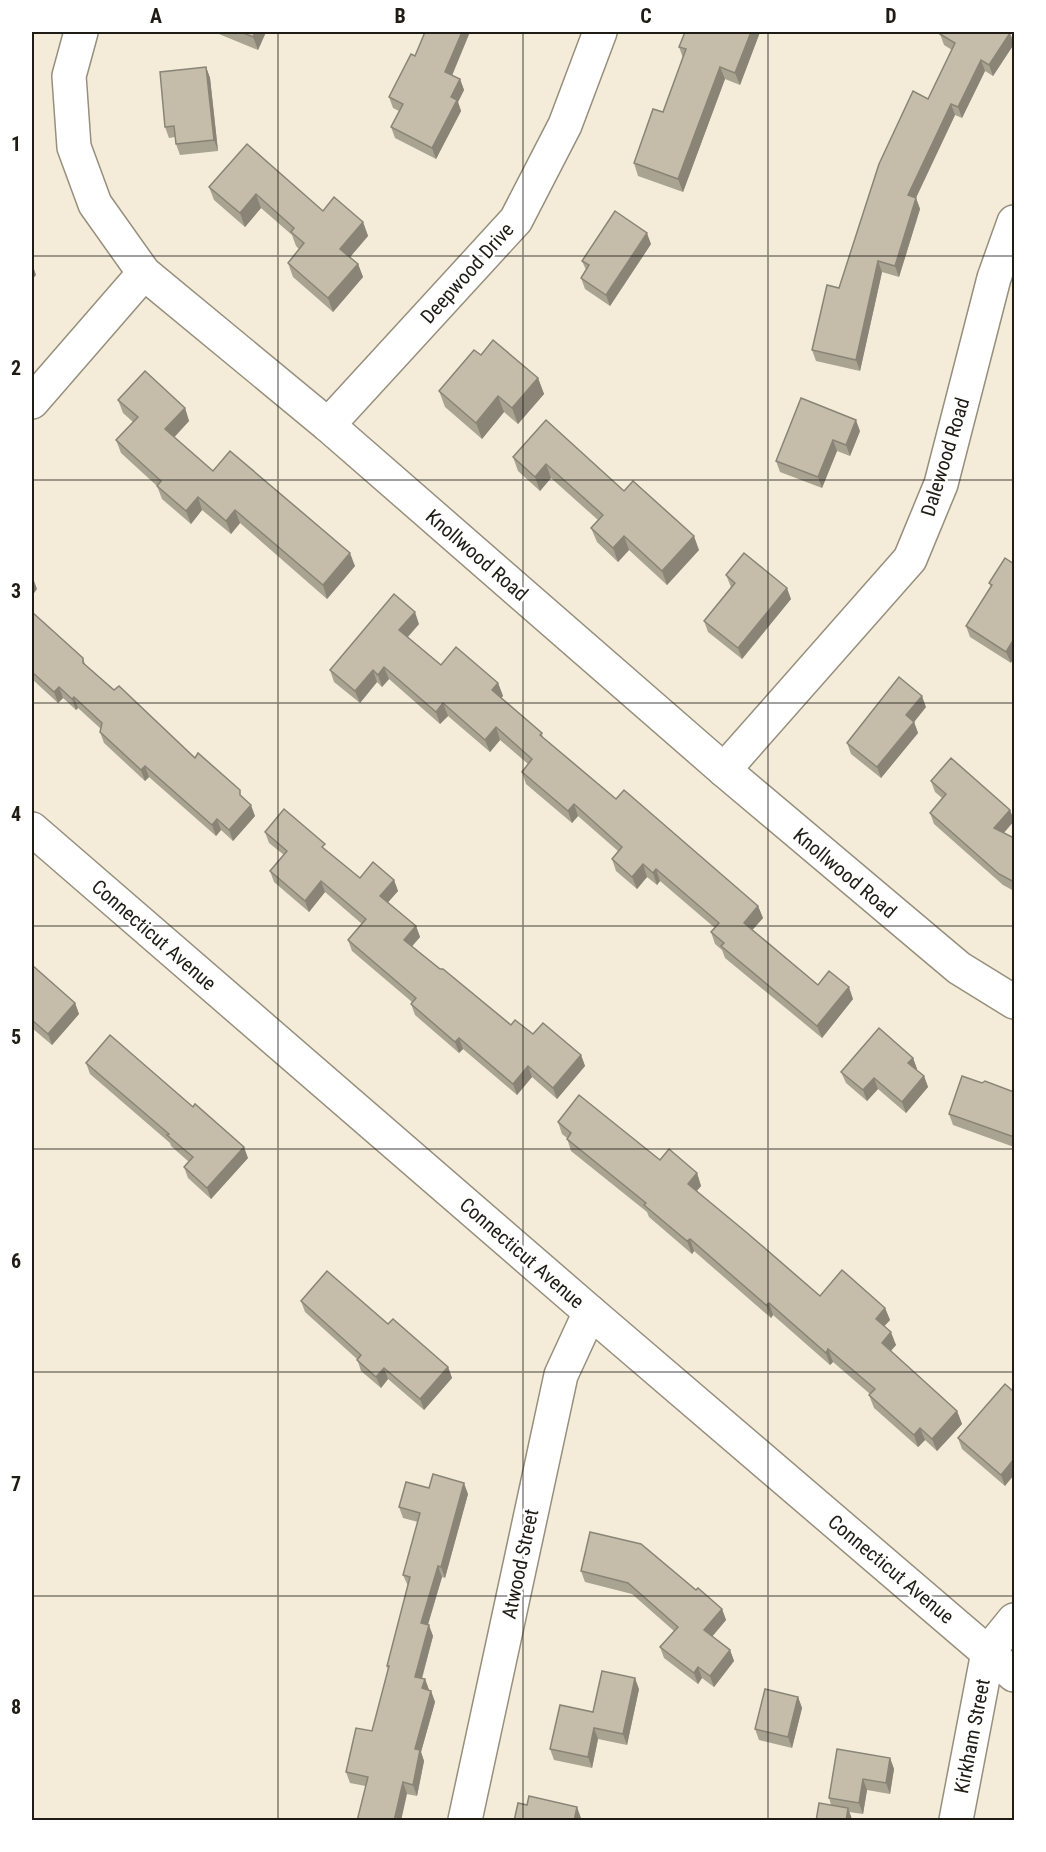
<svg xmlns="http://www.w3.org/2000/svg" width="1046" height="1852" font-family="'Roboto Condensed',sans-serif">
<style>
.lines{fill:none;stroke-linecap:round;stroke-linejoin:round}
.minor-casing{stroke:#968f7d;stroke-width:36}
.minor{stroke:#fff;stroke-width:33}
.wall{fill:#a9a392}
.shaded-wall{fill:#8a8477}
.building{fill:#c5bdaa;stroke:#8a8477;stroke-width:1.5}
.grid{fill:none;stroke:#1f1c15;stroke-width:1.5;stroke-opacity:0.55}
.labels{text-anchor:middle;stroke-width:5;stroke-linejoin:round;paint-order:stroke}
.street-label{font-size:20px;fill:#1f1c15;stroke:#fff}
.neatline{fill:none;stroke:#1f1c15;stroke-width:2}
.grid-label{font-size:20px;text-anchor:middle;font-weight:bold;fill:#1f1c15}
</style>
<rect width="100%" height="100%" fill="#f4ecd8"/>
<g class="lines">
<g class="minor-casing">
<g id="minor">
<path d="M81,32L69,76L74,147L95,204L144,273L328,425L724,770L959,968L1014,1002"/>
<path d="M32,402L144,273"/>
<path d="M328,425L516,220L565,125L600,32"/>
<path d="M724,770L910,559L941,484L994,278L1014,222"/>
<path d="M32,829L590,1312L1014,1675"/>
<path d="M465,1820L561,1375L590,1312"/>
<path d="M956,1820L988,1652L1014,1620"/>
</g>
</g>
<use href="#minor" class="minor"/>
</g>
<g class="wall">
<path d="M214,32H266L258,50Z"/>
<path d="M685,32H760L740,85L725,79L683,192L638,176L634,163L663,112L683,58L679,47Z"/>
<path d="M1010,33L1014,44L993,76L985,71L962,118L955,115L916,198L920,209L899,277L882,272L860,371L816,361L812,350L839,288L952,50L944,45L940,34Z"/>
<path d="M206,67L210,78L218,151L180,155L176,144L175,137L169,138L165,127Z"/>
<path d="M452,75L460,79L464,90L458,102L461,111L436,159L395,138L391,127L399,111L393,108L389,97Z"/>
<path d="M247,144L323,211L363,222L368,236L350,257L358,264L363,277L333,312L293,277L288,263L299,249L296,246L292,235L261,208L245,227L214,200L209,187Z"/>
<path d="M651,244L610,306L585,289L581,278L586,270L582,261Z"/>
<path d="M538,378L544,394L518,424L504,412L482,439L445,407L439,391Z"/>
<path d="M118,400L185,408L189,421L174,437L213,471L355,566L327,599L240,523L231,534L202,510L191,524L162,499L157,486L121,453L116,440L133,422L123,413Z"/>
<path d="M546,420L624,491L699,550L667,585L629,550L618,562L597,542L591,528L598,520L551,478L540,491L518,471L513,457Z"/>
<path d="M860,431L850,456L837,451L822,488L780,472L776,461Z"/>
<path d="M1005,558L1011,663L970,637L966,626L991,587L989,583Z"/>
<path d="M726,575L791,599L742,659L708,632L704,621L731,587Z"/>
<path d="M32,612L83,658L85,664L114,690L243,797L255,816L233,841L221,830L216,836L149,777L145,781L104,743L100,732L101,729L78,708L76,710L63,698L58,703L32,679Z"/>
<path d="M419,624L408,637L441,665L498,683L503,696L501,698L542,733L543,738L616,799L758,906L763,918L752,930L818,985L853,999L822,1038L725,958L722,950L715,944L711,932L715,928L660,881L657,885L647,877L637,889L616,871L612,859L618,851L578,816L572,823L526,784L522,772L528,764L500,740L490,752L448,716L440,724L389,679L382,687L377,682L360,703L334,682L330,670Z"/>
<path d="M926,707L914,722L918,733L881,778L851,754L847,743Z"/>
<path d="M931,781L1010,810L1014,821L1004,833L1014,838V891L1003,885L934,824L930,813L942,798L935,792Z"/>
<path d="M265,832L328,852L360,878L394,880L398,891L388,902L416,926L420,937L412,946L511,1025L581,1055L585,1066L557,1099L532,1077L517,1095L463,1049L459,1053L415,1015L411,1004L412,1002L352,951L348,940L362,924L325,892L309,912L274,882L270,871L284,855L269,843Z"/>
<path d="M32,965L75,1003L79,1014L52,1045L32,1028Z"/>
<path d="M913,1058L917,1069H916L924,1076L928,1087L906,1113L878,1089L867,1101L846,1083L841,1072Z"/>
<path d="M86,1063L248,1158L211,1199L188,1178L184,1167L189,1162L171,1146L170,1143L90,1074Z"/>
<path d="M982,1083L1014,1092V1147L953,1125L949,1114Z"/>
<path d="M558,1122L697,1173L701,1186L697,1191L820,1296L885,1308L890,1320L884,1326L896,1345L891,1351L957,1411L962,1424L937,1451L925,1440L918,1447L874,1408L869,1395L870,1394L833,1362L830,1365L773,1315L771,1318L694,1251L692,1254L649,1217L647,1212L571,1151L567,1138L562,1134Z"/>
<path d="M301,1301L388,1324L448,1367L452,1378L424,1410L388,1379L381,1388L361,1371L357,1359L305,1312Z"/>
<path d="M1014,1392L1005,1486L962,1449L958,1438Z"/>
<path d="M429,1488L468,1494L445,1578L442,1577L428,1625L433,1636L422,1679H425L429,1690L431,1691L435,1702L421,1752L424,1761L417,1796L350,1783L346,1772L372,1731L388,1670L387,1666L408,1586L403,1575L418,1522L403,1518L399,1507Z"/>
<path d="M581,1571L696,1590L722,1609L726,1620L712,1637L730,1650L734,1661L714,1687L702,1678L698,1684L664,1658L660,1647L674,1631L632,1594L585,1582Z"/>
<path d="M639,1689L627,1745L598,1739L592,1768L554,1760L550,1749L593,1712Z"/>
<path d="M798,1697L802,1708L792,1748L759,1740L755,1729Z"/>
<path d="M890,1758L894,1769L890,1794L867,1790L863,1814L849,1812L852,1821H816L831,1805L829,1798Z"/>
</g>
<g class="shaded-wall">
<path d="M255,32H266L258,50L253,37Z"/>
<path d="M462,32H470L449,83L445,72Z"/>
<path d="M751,32H760L740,85L735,73Z"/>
<path d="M1010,33L1014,44L993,76L989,65Z"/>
<path d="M981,60L985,71L962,118L958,107Z"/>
<path d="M206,67L210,78L218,151L214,140Z"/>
<path d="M720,67L725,79L683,192L678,179Z"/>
<path d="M460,79L464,90L458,102L461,111L436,159L432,148L451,97Z"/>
<path d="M951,104L955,115L912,206L908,195Z"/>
<path d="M256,194L261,208L245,227L240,213Z"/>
<path d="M916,198L920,209L899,277L895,266Z"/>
<path d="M363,222L368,236L345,263L340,249Z"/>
<path d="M647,233L651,244L610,306L606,295Z"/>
<path d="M878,261L882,272L860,371L856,360Z"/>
<path d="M32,263L36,275L32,280Z"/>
<path d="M358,264L363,277L333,312L328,298Z"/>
<path d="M538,378L544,394L518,424L512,408Z"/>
<path d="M498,396L504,412L482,439L476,423Z"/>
<path d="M185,408L189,421L170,442L165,429Z"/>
<path d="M856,420L860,431L850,456L846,445Z"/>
<path d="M833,440L837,451L822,488L818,477Z"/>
<path d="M546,464L551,478L540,491L535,477Z"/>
<path d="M198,497L202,510L191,524L186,511Z"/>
<path d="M235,510L240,523L231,534L226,521Z"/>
<path d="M624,536L629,550L618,562L613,548Z"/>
<path d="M694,536L699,550L667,585L662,571Z"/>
<path d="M350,553L355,566L327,599L323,585Z"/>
<path d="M33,578L37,589L32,596V580Z"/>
<path d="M787,588L791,599L742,659L738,648Z"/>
<path d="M415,612L419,624L403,642L399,630Z"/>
<path d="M1014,639V657L1011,663L1006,652Z"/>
<path d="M384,667L389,679L382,687L378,675Z"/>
<path d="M373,670L377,682L360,703L355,691Z"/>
<path d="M498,683L503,696L497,702L492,690Z"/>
<path d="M59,687L63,698L58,703L54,692Z"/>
<path d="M922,696L926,707L910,727L906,715Z"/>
<path d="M74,697L78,708L76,710L72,699Z"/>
<path d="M443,703L448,716L440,724L436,712Z"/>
<path d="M914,722L918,733L881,778L877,767Z"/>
<path d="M496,727L500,740L490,752L485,740Z"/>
<path d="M145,766L149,777L145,781L141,770Z"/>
<path d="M574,804L578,816L572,823L568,811Z"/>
<path d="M251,805L255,816L233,841L229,830Z"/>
<path d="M1010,810L1014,821L998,839L994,828Z"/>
<path d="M217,819L221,830L216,836L212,825Z"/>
<path d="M643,864L647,877L637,889L632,877Z"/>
<path d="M656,869L660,881L657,885L653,873Z"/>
<path d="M394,880L398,891L384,907L380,896Z"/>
<path d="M321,881L325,892L309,912L305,901Z"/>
<path d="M758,906L763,918L748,935L744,923Z"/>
<path d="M416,926L420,937L408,951L404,940Z"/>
<path d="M849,987L853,999L822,1038L817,1026Z"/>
<path d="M75,1003L79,1014L52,1045L48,1034Z"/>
<path d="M459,1038L463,1049L459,1053L455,1042Z"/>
<path d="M581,1055L585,1066L557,1099L553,1088Z"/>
<path d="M913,1058L917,1069L912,1074L908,1063Z"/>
<path d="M528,1066L532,1077L517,1095L513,1084Z"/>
<path d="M924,1076L928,1087L906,1113L902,1102Z"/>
<path d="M874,1078L878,1089L867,1101L863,1090Z"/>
<path d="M244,1147L248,1158L211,1199L207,1188Z"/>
<path d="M697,1173L701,1186L692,1196L688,1184Z"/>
<path d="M690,1239L694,1251L692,1254L687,1241Z"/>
<path d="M769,1303L773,1315L771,1318L766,1305Z"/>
<path d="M885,1308L890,1320L880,1331L876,1319Z"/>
<path d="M891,1332L896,1345L887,1355L882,1343Z"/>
<path d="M828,1349L833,1362L830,1365L826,1353Z"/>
<path d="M448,1367L452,1378L424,1410L420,1399Z"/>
<path d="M384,1368L388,1379L381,1388L376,1377Z"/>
<path d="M957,1411L962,1424L937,1451L932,1439Z"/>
<path d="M920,1428L925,1440L918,1447L914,1435Z"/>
<path d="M1014,1459V1475L1005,1486L1001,1475Z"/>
<path d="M464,1483L468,1494L445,1578L441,1567Z"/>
<path d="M438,1566L442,1577L425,1634L421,1623Z"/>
<path d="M722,1609L726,1620L708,1641L704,1630Z"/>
<path d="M429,1625L433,1636L419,1688L415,1677Z"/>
<path d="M730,1650L734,1661L714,1687L710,1676Z"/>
<path d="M698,1667L702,1678L698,1684L694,1673Z"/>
<path d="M635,1678L639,1689L627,1745L623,1734Z"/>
<path d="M425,1679L429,1690L422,1688Z"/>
<path d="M431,1691L435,1702L421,1752L424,1761L417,1796L413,1785L415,1749Z"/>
<path d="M798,1697L802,1708L792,1748L788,1737Z"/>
<path d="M594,1728L598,1739L592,1768L588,1757Z"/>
<path d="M890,1758L894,1769L890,1794L886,1783Z"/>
<path d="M863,1779L867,1790L863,1814L859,1803Z"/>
<path d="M403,1782L407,1794L401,1821H394Z"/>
<path d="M577,1807L581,1818V1821H574Z"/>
<path d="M848,1808L852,1819V1821H846Z"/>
</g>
<g class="building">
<path d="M241,32H255L253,37Z"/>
<path d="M425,32H462L445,72L460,79L451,97L457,100L432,148L391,127L403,104L389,97L411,54L415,56Z"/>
<path d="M685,32H751L735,73L720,67L678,179L634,163L653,109L663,112L686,49L679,47Z"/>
<path d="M942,32H1008L1010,33L989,65L981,60L958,107L951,104L908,195L916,198L895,266L878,261L856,360L812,350L827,285L839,288L879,164L913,91L928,99L955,43L940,34Z"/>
<path d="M206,67L214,140L176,144L174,126L165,127L160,72Z"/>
<path d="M247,144L323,211L334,197L363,222L340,249L358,264L328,298L288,263L304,243L291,232L294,228L256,194L240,213L209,187Z"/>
<path d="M615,211L647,233L606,295L581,278L589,265L582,261Z"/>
<path d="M493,340L538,378L512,408L498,396L476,423L439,391L474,350L481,355Z"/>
<path d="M145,371L185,408L165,429L213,471L230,451L350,553L323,585L235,510L226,521L198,497L186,511L157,486L161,481L116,440L138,417L118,400Z"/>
<path d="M801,398L856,420L846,445L833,440L818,477L776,461Z"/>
<path d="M546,420L624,491L633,481L694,536L662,571L624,536L613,548L591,528L603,515L546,464L535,477L513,457Z"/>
<path d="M744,553L787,588L738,648L704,621L735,583L726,575Z"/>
<path d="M1005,558L1014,564V639L1006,652L966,626L992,585L989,583Z"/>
<path d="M394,594L415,612L399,630L441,665L456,647L498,683L492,690L542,733L540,735L616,799L624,790L758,906L744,923L818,985L829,971L849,987L817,1026L721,946L724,943L711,932L719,923L656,869L653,873L643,864L632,877L612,859L622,847L574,804L568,811L522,772L532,759L496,727L485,740L443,703L436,712L384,667L378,675L373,670L355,691L330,670Z"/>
<path d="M32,612L83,658V663L114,690L119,686L195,758L198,753L240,790V795L251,805L229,830L217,819L212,825L145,766L141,770L100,732L102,723L74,697L72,699L59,687L54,692L32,672Z"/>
<path d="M899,677L922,696L906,715L914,722L877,767L847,743Z"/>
<path d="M951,758L1010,810L994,828L1014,838V882L999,874L930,813L946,794L931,781Z"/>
<path d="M284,809L325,844L322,847L360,878L373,862L394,880L380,896L416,926L404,940L440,969H443L511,1025L515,1020L533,1034L543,1023L581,1055L553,1088L528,1066L513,1084L459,1038L455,1042L411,1004L416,998L348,940L366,919L321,881L305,901L270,871L287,851L265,832Z"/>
<path d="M32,965L75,1003L48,1034L32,1020Z"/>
<path d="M879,1028L913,1058L908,1063L924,1076L902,1102L874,1078L863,1090L841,1072Z"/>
<path d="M110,1035L193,1107L195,1104L244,1147L207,1188L184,1167L193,1157L167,1135L169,1134L86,1063Z"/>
<path d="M962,1076L982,1083L985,1081L1014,1092V1137L949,1114Z"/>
<path d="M579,1095L660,1160L669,1149L697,1173L688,1184L746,1232L820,1296L842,1270L885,1308L876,1319L891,1332L882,1343L957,1411L932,1439L920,1428L914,1435L869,1395L875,1389L828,1349L826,1353L769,1303L766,1305L690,1239L687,1241L644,1205L646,1203L567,1139L571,1133L558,1122Z"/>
<path d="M327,1271L388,1324L393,1319L448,1367L420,1399L384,1368L376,1377L357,1360L361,1355L301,1301Z"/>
<path d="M1005,1384L1014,1392V1459L1001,1475L958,1438Z"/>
<path d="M433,1474L464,1483L441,1567L438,1566L421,1623L429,1625L415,1677L425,1679L422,1688L431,1691L415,1749L420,1750L413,1785L403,1782L394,1821H357L368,1777L346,1772L356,1728L372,1731L389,1666H387L410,1577L403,1575L420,1513L399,1507L406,1482L429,1488Z"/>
<path d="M590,1532L641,1544L696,1590L698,1588L722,1609L704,1630L730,1650L710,1676L698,1667L694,1673L660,1647L678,1627L628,1583L581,1571Z"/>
<path d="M602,1671L635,1678L623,1734L594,1728L588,1757L550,1749L560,1705L593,1712Z"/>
<path d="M765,1689L798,1697L788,1737L755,1729Z"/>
<path d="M837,1749L890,1758L886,1783L863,1779L859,1803L829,1798Z"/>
<path d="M529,1796L577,1807L574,1821H514L518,1803L527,1805Z"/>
<path d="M819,1803L848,1808L846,1821H816Z"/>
</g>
<path class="grid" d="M278,32V1820M523,32V1820M768,32V1820M32,256H1014M32,480H1014M32,703H1014M32,926H1014M32,1149H1014M32,1372H1014M32,1596H1014"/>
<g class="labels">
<g class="street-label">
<text transform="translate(467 273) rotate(-48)" y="7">Deepwood Drive</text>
<text transform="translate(945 457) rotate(-73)" y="7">Dalewood Road</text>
<text transform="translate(477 555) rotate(41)" y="7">Knollwood Road</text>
<text transform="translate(845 873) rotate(40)" y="7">Knollwood Road</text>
<text transform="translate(154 935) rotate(41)" y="7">Connecticut Avenue</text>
<text transform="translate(522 1253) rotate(41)" y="7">Connecticut Avenue</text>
<text transform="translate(520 1564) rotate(-78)" y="7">Atwood Street</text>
<text transform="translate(891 1569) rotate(40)" y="7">Connecticut Avenue</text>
<text transform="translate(972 1736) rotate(-79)" y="7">Kirkham Street</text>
</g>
</g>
<rect width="1046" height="1852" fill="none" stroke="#ffffff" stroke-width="66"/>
<rect x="33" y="33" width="980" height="1786" class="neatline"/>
<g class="grid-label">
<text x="156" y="23">A</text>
<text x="400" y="23">B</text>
<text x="646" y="23">C</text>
<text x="891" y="23">D</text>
<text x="16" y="151">1</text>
<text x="16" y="375">2</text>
<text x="16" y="598">3</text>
<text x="16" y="821">4</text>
<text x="16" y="1044">5</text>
<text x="16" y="1268">6</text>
<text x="16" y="1491">7</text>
<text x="16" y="1714">8</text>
</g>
</svg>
